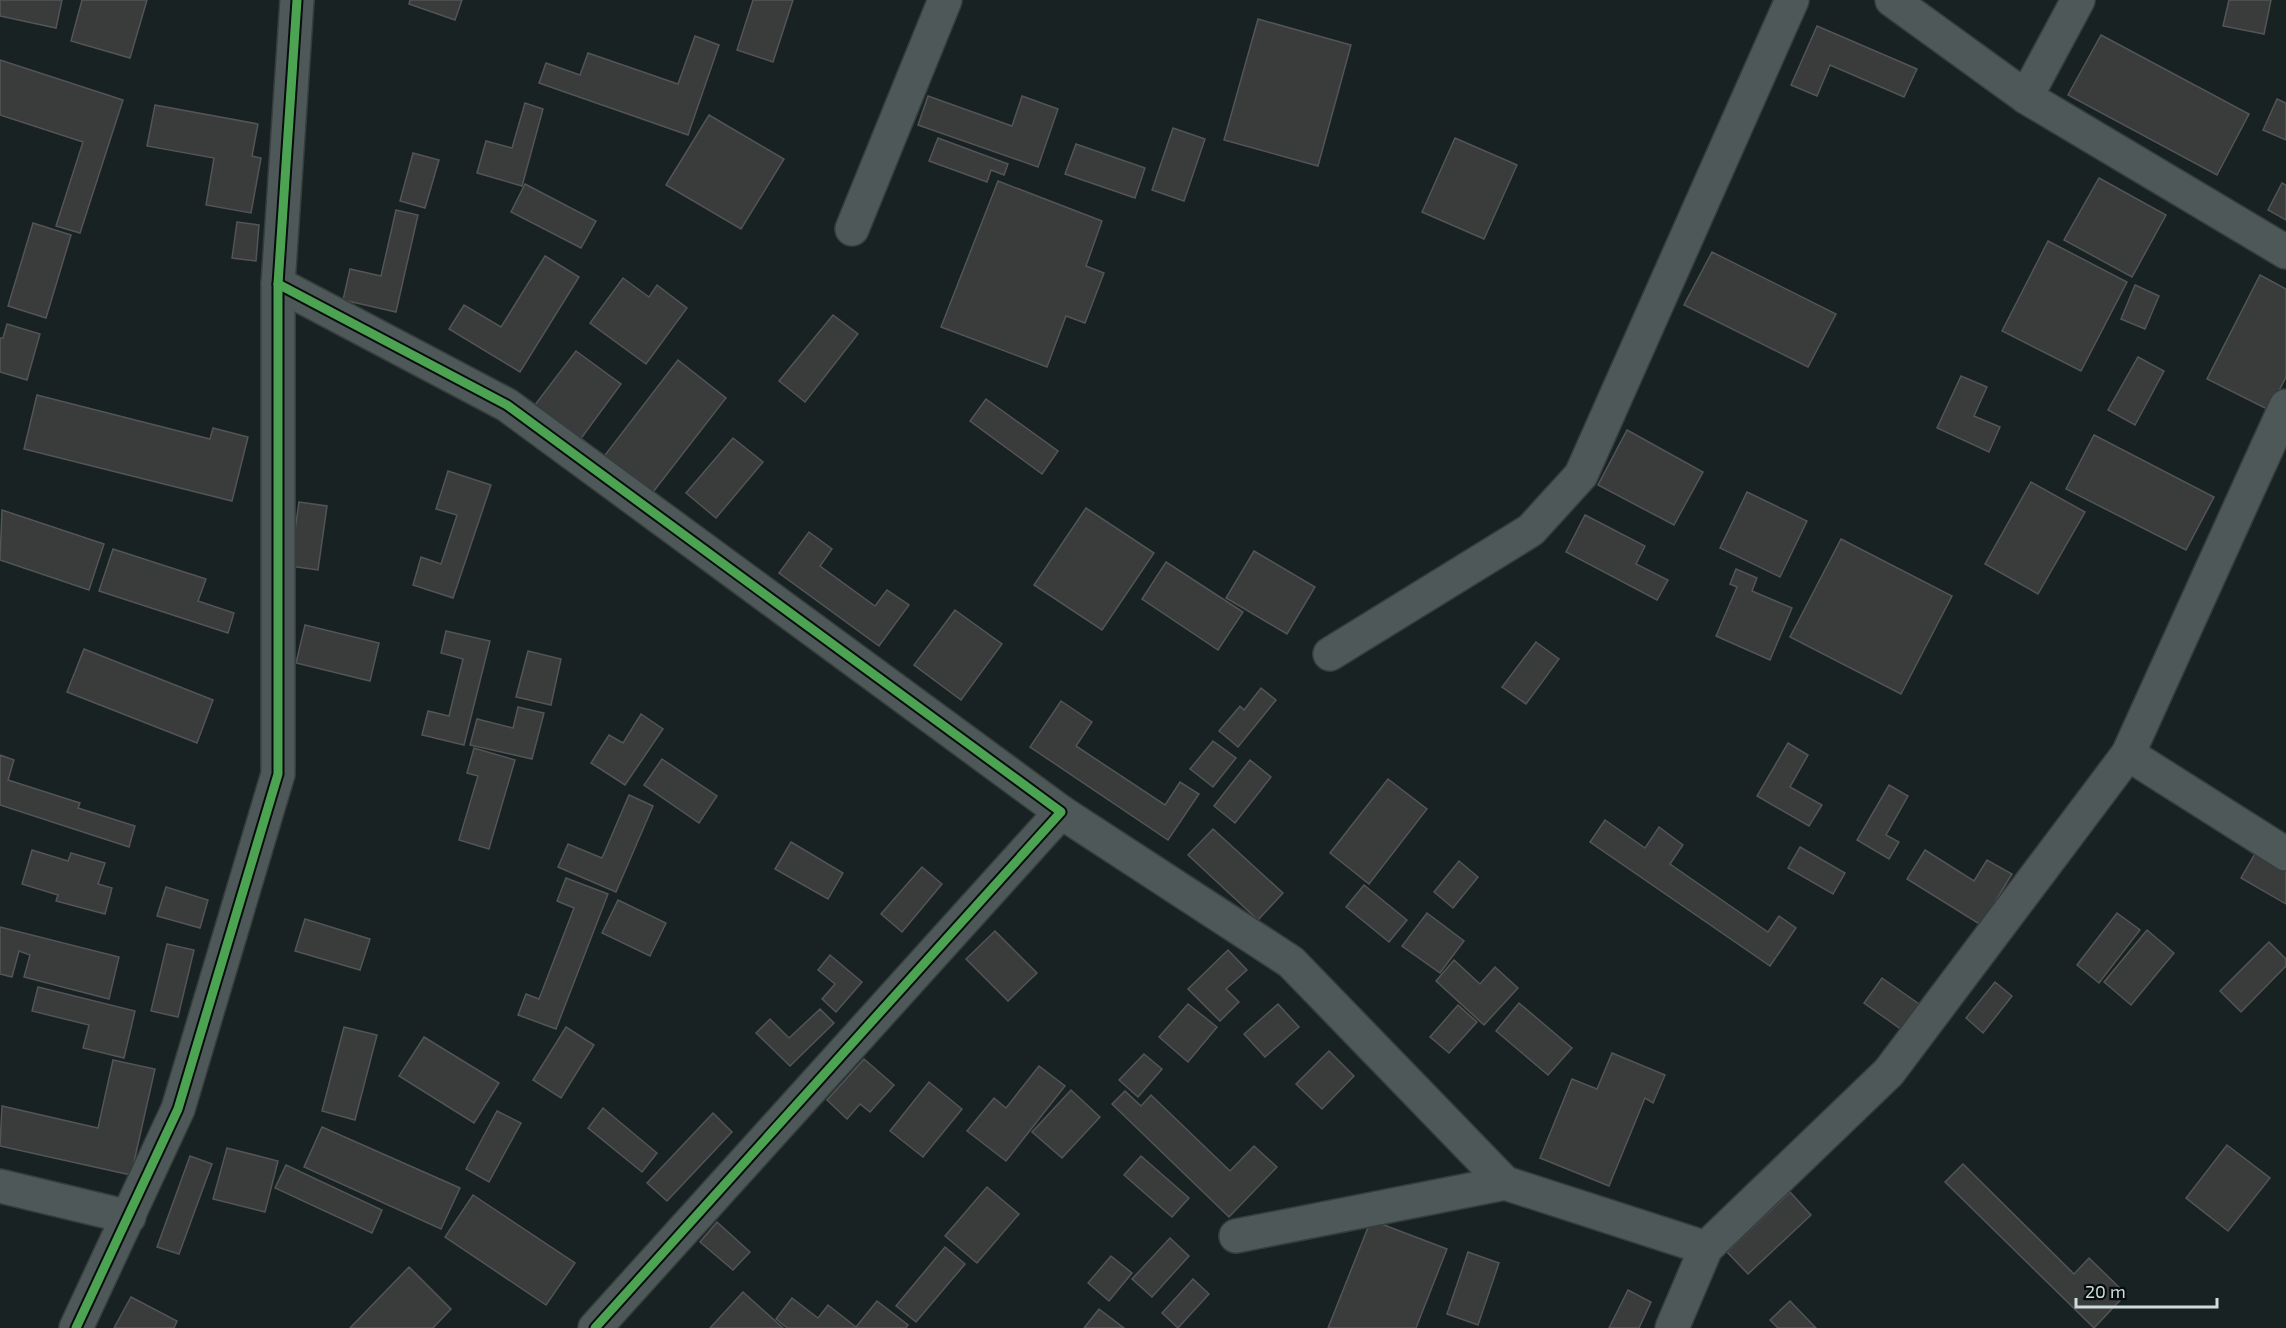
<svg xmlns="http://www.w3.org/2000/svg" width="2286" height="1328" font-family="'Exo 2',sans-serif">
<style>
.building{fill:#3a3c3c;stroke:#535455;stroke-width:1.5}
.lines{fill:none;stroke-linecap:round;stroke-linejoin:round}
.minor-casing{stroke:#353d3d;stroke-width:36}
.minor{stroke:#4f5858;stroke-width:33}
.cycleway-casing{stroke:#060d0d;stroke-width:13}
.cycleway{stroke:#4ca352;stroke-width:9}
</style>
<rect width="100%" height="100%" fill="#182222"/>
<g class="building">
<path d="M0,0H62L56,28L0,16Z"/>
<path d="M82,0H147L130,58L71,41Z"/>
<path d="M410,0H462L455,20L409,4Z"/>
<path d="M753,0H793L773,62L737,50Z"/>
<path d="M2229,0H2271L2264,34L2223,26Z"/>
<path d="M1258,19L1351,45L1318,166L1224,140Z"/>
<path d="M1817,26L1917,69L1904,97L1830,65L1817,96L1791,85Z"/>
<path d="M2101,35L2249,114L2217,175L2068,95Z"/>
<path d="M695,36L719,45L688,135L539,83L546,63L580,75L588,53L678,84Z"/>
<path d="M0,60L123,100L80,233L56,226L83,142L0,115Z"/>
<path d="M928,96L1012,126L1022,96L1058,109L1038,167L918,125Z"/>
<path d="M2277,99L2286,103V140L2263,130Z"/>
<path d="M525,103L543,109L522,186L477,173L486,141L512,148Z"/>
<path d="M155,105L258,124L252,156L261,158L251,213L206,205L214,158L147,146Z"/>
<path d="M709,115L784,159L741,229L666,185Z"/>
<path d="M1173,128L1205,139L1184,201L1152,190Z"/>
<path d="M938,138L1008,164L1004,175L991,170L987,182L929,161Z"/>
<path d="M1455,138L1517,165L1484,239L1422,212Z"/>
<path d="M1076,144L1145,168L1135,198L1065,174Z"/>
<path d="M413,153L439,160L425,208L400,201Z"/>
<path d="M2099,178L2166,215L2132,277L2064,240Z"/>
<path d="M998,181L1102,221L1086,266L1104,273L1085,323L1066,316L1047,367L941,327Z"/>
<path d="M2282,183L2286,185V220L2268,210Z"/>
<path d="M525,184L596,221L581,248L511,212Z"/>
<path d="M396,210L418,215L396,312L343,300L350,269L381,276Z"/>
<path d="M237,222L259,225L256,261L232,258Z"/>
<path d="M33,223L71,235L46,318L8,306Z"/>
<path d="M2048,241L2127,282L2081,371L2002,331Z"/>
<path d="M1712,252L1836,314L1808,367L1684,305Z"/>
<path d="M545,256L579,277L520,372L449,329L464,305L501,327Z"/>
<path d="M2260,275L2286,289V377L2269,410L2207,379Z"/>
<path d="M623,278L649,297L657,285L687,308L646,364L590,323Z"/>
<path d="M2135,285L2159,296L2145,329L2121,319Z"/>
<path d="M833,315L858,334L805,402L779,381Z"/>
<path d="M7,324L40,334L27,380L0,372V338H3Z"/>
<path d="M576,351L621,384L577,444L531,410Z"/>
<path d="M2138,357L2164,371L2135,425L2108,410Z"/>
<path d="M678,360L726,398L650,496L602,459Z"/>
<path d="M1961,376L1987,387L1974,416L2000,427L1989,452L1937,428Z"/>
<path d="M37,395L210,439L213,428L248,437L232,501L24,449Z"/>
<path d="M986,399L1058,451L1042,474L970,421Z"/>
<path d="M1627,430L1703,472L1674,525L1598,485Z"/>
<path d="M2094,435L2214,497L2186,550L2066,489Z"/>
<path d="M733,438L763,462L716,518L686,493Z"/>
<path d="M448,471L491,485L453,598L413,585L421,557L441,564L457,515L436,509Z"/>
<path d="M2031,482L2085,512L2038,594L1985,564Z"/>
<path d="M1747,492L1807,521L1780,577L1720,548Z"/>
<path d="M299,502L327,506L318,570L290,566Z"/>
<path d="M1086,508L1154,553L1102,630L1034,585Z"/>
<path d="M2,510L104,544L89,590L0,560Z"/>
<path d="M1585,515L1645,546L1636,564L1668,580L1657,600L1566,552Z"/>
<path d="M809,532L832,549L820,566L875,606L887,590L909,605L879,646L779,573Z"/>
<path d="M1841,539L1952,596L1901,694L1790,637Z"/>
<path d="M113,549L206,579L198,601L234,613L228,633L99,591Z"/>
<path d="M1254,551L1315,587L1287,634L1226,598Z"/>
<path d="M1166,562L1243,612L1218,650L1142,599Z"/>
<path d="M1736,569L1757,578L1752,591L1792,608L1770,660L1716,636L1737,587L1730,584Z"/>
<path d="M955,610L1002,644L961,700L914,665Z"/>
<path d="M305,625L379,643L370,681L296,663Z"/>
<path d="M446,631L490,641L464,745L422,735L428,711L449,716L463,659L441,653Z"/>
<path d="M1536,642L1559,659L1526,704L1502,687Z"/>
<path d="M84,649L213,700L197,743L67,692Z"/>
<path d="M528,651L561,659L551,705L516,697Z"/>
<path d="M1261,688L1276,700L1238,747L1219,731L1240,706L1244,710Z"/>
<path d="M1061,701L1092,722L1076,746L1165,805L1180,782L1199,794L1168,840L1030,747Z"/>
<path d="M518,707L544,713L532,759L470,745L477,719L513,728Z"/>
<path d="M641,714L663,729L625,785L591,763L609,735L623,743Z"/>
<path d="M1213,741L1236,758L1213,787L1190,769Z"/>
<path d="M1788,743L1808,755L1790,787L1822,805L1809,826L1757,796Z"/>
<path d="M474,748L515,760L489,849L459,840L478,776L467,773Z"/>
<path d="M0,755L14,760L8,780L80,803L78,808L135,826L129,847L0,805Z"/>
<path d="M662,759L717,796L699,823L644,785Z"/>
<path d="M1250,760L1271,777L1235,823L1214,806Z"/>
<path d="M1388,779L1427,809L1369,884L1330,853Z"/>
<path d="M1889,785L1908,796L1886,835L1899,842L1889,859L1857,840Z"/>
<path d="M629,795L653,806L616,892L558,867L568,844L602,858Z"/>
<path d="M1605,820L1645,848L1659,827L1683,845L1670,864L1768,932L1779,916L1796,928L1770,966L1590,842Z"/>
<path d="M1213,829L1283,893L1258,920L1188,855Z"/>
<path d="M791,842L843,873L828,899L775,869Z"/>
<path d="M1800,847L1845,873L1833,894L1788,868Z"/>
<path d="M32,850L68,861L71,853L105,863L98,884L112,888L105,914L56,901L58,895L22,884Z"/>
<path d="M1925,850L1974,881L1987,860L2012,874L1981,925L1907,879Z"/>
<path d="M2256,852L2286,869V904L2241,878Z"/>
<path d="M1459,861L1478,877L1453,908L1434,892Z"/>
<path d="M922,867L942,884L902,932L881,914Z"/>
<path d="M566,878L608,894L556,1029L518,1015L526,994L539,999L574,908L557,901Z"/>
<path d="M1364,885L1407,920L1389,942L1346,907Z"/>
<path d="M166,887L208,900L200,928L157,916Z"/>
<path d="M618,900L666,923L650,956L602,933Z"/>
<path d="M1427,913L1464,941L1440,973L1402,946Z"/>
<path d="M2117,913L2140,930L2099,983L2077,965Z"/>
<path d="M305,919L370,939L360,970L295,951Z"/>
<path d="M0,927L119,957L109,999L24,977L30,955L19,951L12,977L0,974Z"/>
<path d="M2147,930L2174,953L2131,1005L2104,982Z"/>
<path d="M995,931L1037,973L1008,1001L966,959Z"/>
<path d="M2269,942L2286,959V966L2241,1012L2220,991Z"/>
<path d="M167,944L194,950L178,1017L151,1011Z"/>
<path d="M1228,950L1247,970L1226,989L1239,1002L1220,1021L1188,989Z"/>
<path d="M830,955L862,982L836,1012L822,999L835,984L818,970Z"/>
<path d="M1454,960L1480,984L1495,967L1518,988L1484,1025L1436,981Z"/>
<path d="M1882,978L1919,1004L1902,1030L1864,1003Z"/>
<path d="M1995,982L2012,996L1983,1033L1966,1018Z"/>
<path d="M38,987L135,1011L124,1058L83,1048L89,1025L32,1011Z"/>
<path d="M1519,1003L1572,1048L1548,1075L1496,1031Z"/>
<path d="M1188,1004L1217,1027L1188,1062L1159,1037Z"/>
<path d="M1278,1004L1299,1027L1265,1057L1244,1034Z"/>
<path d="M1458,1005L1477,1022L1449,1053L1430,1037Z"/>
<path d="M820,1009L834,1023L790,1066L756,1033L770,1019L789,1038Z"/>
<path d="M344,1027L377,1035L355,1120L322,1111Z"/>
<path d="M566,1027L594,1045L561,1098L533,1080Z"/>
<path d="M424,1037L499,1083L474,1123L399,1076Z"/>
<path d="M1329,1051L1354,1076L1322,1109L1296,1084Z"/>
<path d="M1612,1053L1665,1075L1653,1103L1645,1098L1609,1186L1540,1158L1572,1079L1597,1089Z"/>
<path d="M1144,1054L1162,1069L1138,1097L1119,1080Z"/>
<path d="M864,1059L894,1085L870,1112L860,1104L847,1119L827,1100Z"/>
<path d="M113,1060L155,1069L131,1175L0,1146L2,1106L98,1128Z"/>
<path d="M1039,1066L1065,1086L1006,1161L967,1131L994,1098L1006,1108Z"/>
<path d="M929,1082L962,1109L923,1157L890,1131Z"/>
<path d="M1071,1090L1100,1117L1062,1158L1032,1132Z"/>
<path d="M1125,1091L1141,1106L1151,1095L1230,1171L1254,1146L1277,1167L1229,1217L1112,1104Z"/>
<path d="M603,1108L657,1153L642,1172L588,1128Z"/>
<path d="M497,1111L521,1123L489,1182L466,1169Z"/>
<path d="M713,1113L732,1132L667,1201L647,1183Z"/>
<path d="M322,1127L460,1188L441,1229L304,1167Z"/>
<path d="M2227,1145L2270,1178L2228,1231L2186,1198Z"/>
<path d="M227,1148L278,1161L265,1212L213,1199Z"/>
<path d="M190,1156L212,1164L179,1254L157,1247Z"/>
<path d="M1141,1156L1189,1198L1172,1217L1124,1175Z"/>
<path d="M1963,1164L2074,1274L2089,1258L2126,1294L2094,1328L1945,1182Z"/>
<path d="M286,1165L382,1210L372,1233L275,1188Z"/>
<path d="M987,1187L1019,1214L977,1263L945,1236Z"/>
<path d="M1790,1192L1811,1215L1748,1274L1727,1252Z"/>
<path d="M473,1195L575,1263L546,1305L445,1237Z"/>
<path d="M1371,1220L1447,1249L1416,1328H1328Z"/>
<path d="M717,1222L750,1252L733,1270L700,1242Z"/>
<path d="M1170,1238L1189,1256L1152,1297L1132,1279Z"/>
<path d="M945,1247L965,1264L916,1322L896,1306Z"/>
<path d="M1468,1252L1499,1263L1478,1325L1447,1314Z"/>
<path d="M1111,1256L1132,1273L1109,1301L1088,1283Z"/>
<path d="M409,1267L451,1309L433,1328H350Z"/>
<path d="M1193,1279L1209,1294L1178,1328L1162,1313Z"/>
<path d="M1628,1290L1651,1302L1639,1328H1609Z"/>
<path d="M743,1292L783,1328H710Z"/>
<path d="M131,1297L177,1321L174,1328H114Z"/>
<path d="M792,1298L818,1318L828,1305L856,1327L877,1301L908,1325L906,1328H787L776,1319Z"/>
<path d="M1790,1301L1816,1328H1778L1770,1320Z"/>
<path d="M1099,1309L1124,1328H1084Z"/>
</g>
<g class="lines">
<g class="minor-casing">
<g id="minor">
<path d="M1892,0L2026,97L2286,252"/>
<path d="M2026,97L2078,0"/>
<path d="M852,229L945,0"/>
<path d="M278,284L507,405L1061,812L595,1328"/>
<path d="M1330,654L1531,530L1581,475L1792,0"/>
<path d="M2128,754L2286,854"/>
<path d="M1061,812L1291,962L1505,1183"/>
<path d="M0,1186L129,1217"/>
<path d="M1236,1236L1505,1183L1706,1248"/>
<path d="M76,1328L178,1109L278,774V284L297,0"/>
<path d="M1672,1328L1706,1248L1889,1072L2128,754L2286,406"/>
</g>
</g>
<use href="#minor" class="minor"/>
<g class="cycleway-casing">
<g id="cycleway">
<path d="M278,284L507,405L1061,812L595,1328"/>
<path d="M76,1328L178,1109L278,774V284L297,0"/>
</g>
</g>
<use href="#cycleway" class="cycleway"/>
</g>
<path d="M2076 1298v9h141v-9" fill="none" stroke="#d0dbdc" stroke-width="3"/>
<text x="2085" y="1298" font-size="18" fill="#d0dbdc" stroke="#060d0d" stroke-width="4.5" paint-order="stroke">20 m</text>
</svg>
